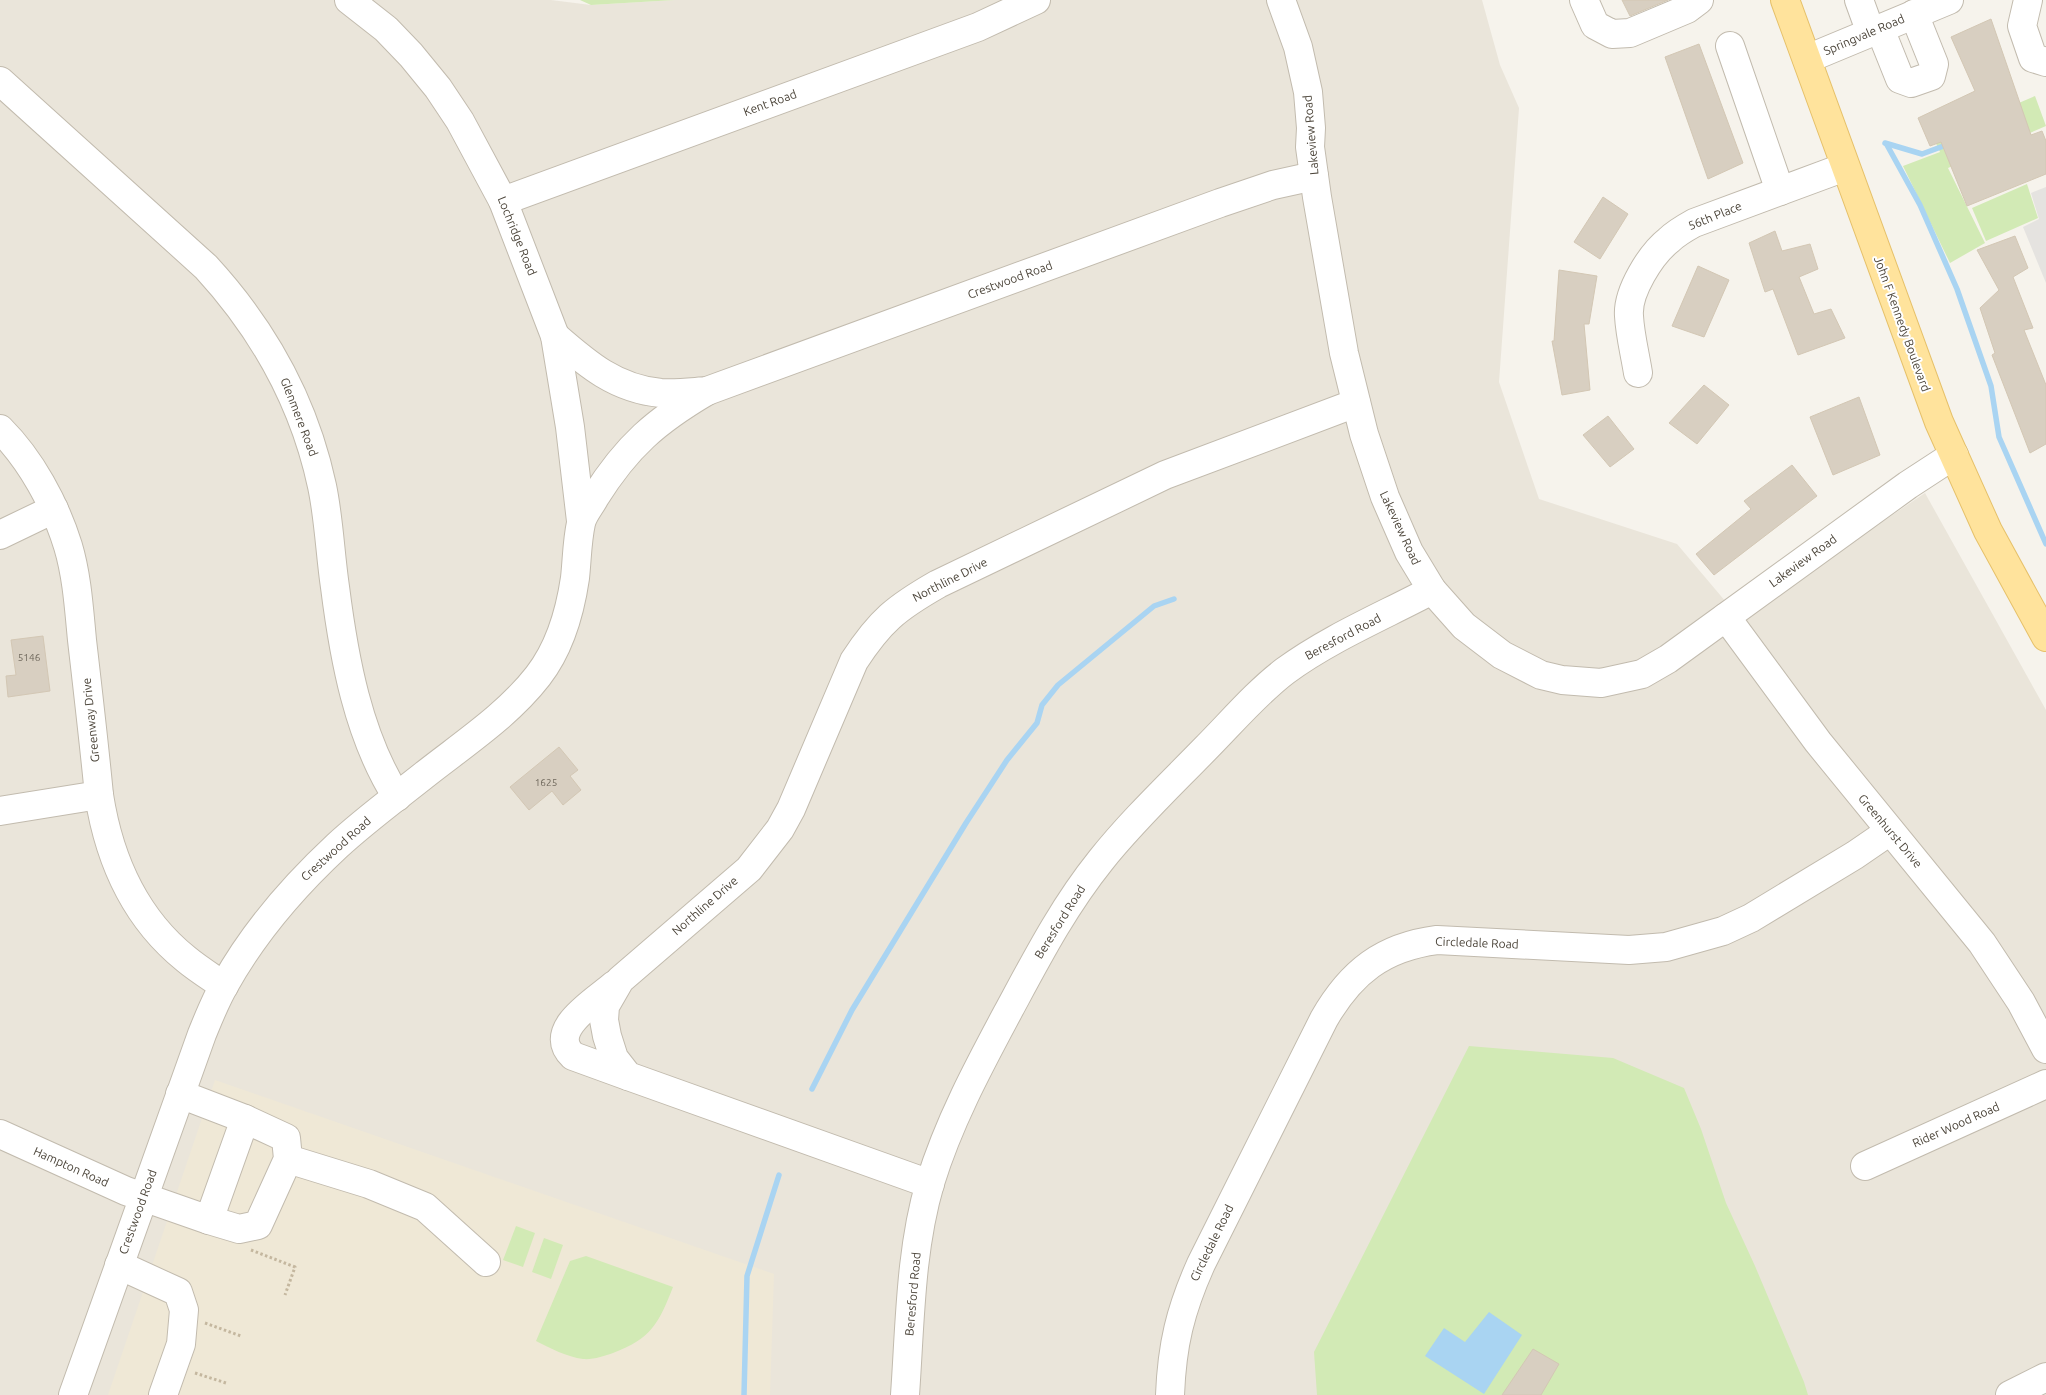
<svg xmlns="http://www.w3.org/2000/svg" width="2046" height="1395" font-family="Ubuntu,sans-serif">
<style>
.residential{fill:#eae5da}
.education{fill:#efe8d6}
.green{fill:#d2eab5}
.parking{fill:#e5e3e0}
.water{fill:#a9d4f2}
.lines{fill:none;stroke-linecap:round;stroke-linejoin:round}
.stream{stroke:#a9d4f2;stroke-width:5.5}
.building{fill:#d8cfc1;stroke:#d3c7b4}
.minor-casing{stroke:#c2bbae;stroke-width:30}
.major-casing{stroke:#e6c16a;stroke-width:30}
.path{stroke:#c4b79f;stroke-width:3;stroke-dasharray:2.5 2.5;stroke-linecap:butt}
.minor{stroke:#fff;stroke-width:28}
.major{stroke:#ffe39c;stroke-width:28}
.labels{text-anchor:middle;stroke-width:4;stroke-linejoin:round;paint-order:stroke}
.number-label{font-size:10px;fill:#6e675b}
.street-label{font-size:12px;fill:#4b4439;stroke:#fff}
</style>
<rect width="100%" height="100%" fill="#f6f3ec"/>
<path class="residential" d="M0,0H551L591,5L675,0H1482L1500,65L1519,108L1499,382L1539,499L1677,544L1726,602L1753,609L1925,493L2046,710V1395H0Z"/>
<path class="education" d="M215,1080L774,1274L770,1395H108Z"/>
<g class="green">
<path d="M580,0H675L591,5Z"/>
<path d="M2035,96L2046,126L1948,168L1985,243L1950,263L1903,166L1940,152L1934,139Z"/>
<path d="M2027,184L2038,218L1986,241L1972,208Z"/>
<path d="M1469,1046L1613,1058L1684,1088L1701,1129L1726,1203L1755,1266L1804,1382L1808,1395H1317L1314,1352Z"/>
<path d="M516,1226L535,1233L523,1267L503,1260Z"/>
<path d="M544,1238L563,1245L551,1279L532,1272Z"/>
<path d="M586,1256L673,1287C659,1323 651,1339 613,1353C605,1356 592,1360 583,1359C567,1357 550,1348 536,1341L570,1261Z"/>
</g>
<path class="parking" d="M2046,187V283L2023,227L2039,219L2031,193Z"/>
<path class="water" d="M1489,1312L1522,1335L1484,1394L1425,1356L1444,1328L1465,1342Z"/>
<g class="lines">
<g class="stream">
<path d="M1885,143L1922,154L1949,144"/>
<path d="M1887,145L1920,205L1957,289L1991,386L1999,437L2046,544"/>
<path d="M812,1089L852,1010L966,823L1007,760L1037,723L1042,705L1058,685L1154,606L1174,599"/>
<path d="M744,1395L747,1276L779,1175"/>
</g>
</g>
<g class="building">
<path d="M1622,0H1668L1630,16Z"/>
<path d="M1991,19L2031,135L2042,131L2046,141V174L1967,206L1941,142L1930,146L1918,118L1975,91L1951,37Z"/>
<path d="M1699,44L1743,163L1708,179L1665,57Z"/>
<path d="M1603,197L1628,214L1600,259L1574,242Z"/>
<path d="M1775,231L1782,251L1810,244L1818,269L1799,277L1814,314L1831,309L1845,338L1798,355L1773,289L1765,292L1749,243Z"/>
<path d="M2015,236L2028,268L2013,277L2033,328L2024,330L2046,385V444L2030,453L1992,355L1995,353L1980,308L1999,290L1977,250Z"/>
<path d="M1698,266L1729,280L1704,337L1672,326Z"/>
<path d="M1559,270L1597,276L1589,324H1584L1590,390L1562,395L1552,341H1554Z"/>
<path d="M1704,385L1729,405L1697,444L1669,423Z"/>
<path d="M1859,397L1880,455L1833,475L1810,417Z"/>
<path d="M1608,416L1634,449L1610,467L1583,435Z"/>
<path d="M1792,465L1817,496L1714,575L1696,554L1751,509L1744,501Z"/>
<path d="M43,636L50,691L8,697L6,676L16,675L11,640Z"/>
<path d="M559,747L578,770L570,776L581,790L563,805L552,791L529,810L510,787Z"/>
<path d="M1533,1349L1559,1364L1541,1395H1502Z"/>
</g>
<g class="lines">
<g class="minor-casing">
<g id="minor">
<path d="M349,0L386,29L411,55L438,88L460,121L503,201L555,336L570,427L581,521"/>
<path d="M1281,0L1298,47L1308,92L1311,128L1310,147L1317,197L1344,353L1364,434L1385,497L1409,552L1432,590L1464,626L1502,655L1541,675L1562,680L1601,683L1642,674L1668,659L1908,485L1954,455"/>
<path d="M1584,0L1595,25L1612,34L1630,33L1687,9L1699,0"/>
<path d="M1859,0L1871,33"/>
<path d="M2028,0L2022,26L2033,58L2046,62"/>
<path d="M1880,29L1900,79L1911,83L1931,76L1934,64L1914,14"/>
<path d="M1730,46L1780,191"/>
<path d="M1807,59L1949,0"/>
<path d="M0,81L206,267C263,329 304,402 322,486C329,519 330,553 335,587C344,658 358,736 397,797"/>
<path d="M503,201L978,27L1036,0"/>
<path d="M555,336C587,364 616,389 661,393C677,394 692,392 707,391L1220,203L1273,185L1314,176"/>
<path d="M1638,373C1635,354 1630,335 1629,316C1627,292 1651,254 1669,240C1676,233 1685,228 1694,223L1845,167"/>
<path d="M0,429C31,460 55,504 68,546C77,576 79,609 82,640C88,692 94,743 99,795C109,859 135,918 186,959C198,969 211,977 224,986"/>
<path d="M0,535L54,509"/>
<path d="M1726,617L1818,742L1982,943L2021,1002L2046,1049"/>
<path d="M0,811L99,795"/>
<path d="M614,985C596,1001 545,1030 573,1056L628,1076"/>
<path d="M0,1134L126,1191L209,1220L245,1119L180,1094"/>
<path d="M288,1159L369,1184L425,1207L486,1262"/>
<path d="M1865,1166L2046,1084"/>
<path d="M930,1184L628,1076L614,1058L607,1036L604,1020L605,1006L620,980L749,869L780,829L791,809L854,661C880,621 896,608 938,584L1165,475L1356,403"/>
<path d="M209,1220L239,1229L258,1225L288,1159L286,1138L245,1119"/>
<path d="M119,1265L178,1292L184,1310L181,1344L163,1395"/>
<path d="M73,1395L202,1034C209,1017 216,999 225,984C254,932 294,886 337,846C364,821 394,799 423,776C462,745 507,716 538,676C559,649 570,612 575,578C577,560 577,541 581,523C583,514 591,505 595,497C627,446 656,421 707,391"/>
<path d="M905,1395C910,1325 910,1251 930,1183C949,1121 980,1064 1010,1008C1038,956 1064,906 1101,860C1132,821 1170,785 1205,749C1231,723 1256,693 1285,671C1330,638 1383,616 1432,590"/>
<path d="M1170,1395C1172,1345 1180,1311 1201,1264L1324,1019C1351,972 1383,947 1437,940L1629,950L1666,947L1723,931L1751,918L1855,855L1890,831"/>
<path d="M2010,1395L2046,1377"/>
</g>
</g>
<g class="major-casing">
<path id="major" d="M1785,0L1939,422L1988,531L2046,637"/>
</g>
<g class="path">
<path d="M251,1250L295,1267L285,1295"/>
<path d="M205,1323L241,1336"/>
<path d="M195,1373L226,1383"/>
</g>
<use href="#minor" class="minor"/>
<use href="#major" class="major"/>
</g>
<g class="labels">
<g class="number-label">
<text x="29" y="661">5146</text>
<text x="546" y="786">1625</text>
</g>
<g class="street-label">
<text transform="translate(1864 35) rotate(-23)" y="4">Springvale Road</text>
<text transform="translate(770 103) rotate(-20)" y="4">Kent Road</text>
<text transform="translate(1311 135) rotate(-95)" y="4">Lakeview Road</text>
<text transform="translate(1715 216) rotate(-22)" y="4">56th Place</text>
<text transform="translate(517 236) rotate(68)" y="4">Lochridge Road</text>
<text transform="translate(1010 280) rotate(-20)" y="4">Crestwood Road</text>
<text transform="translate(1902 324) rotate(70)" y="4">John F Kennedy Boulevard</text>
<text transform="translate(299 417) rotate(69)" y="4">Glenmere Road</text>
<text transform="translate(1400 528) rotate(65)" y="4">Lakeview Road</text>
<text transform="translate(1803 561) rotate(-36)" y="4">Lakeview Road</text>
<text transform="translate(950 580) rotate(-27)" y="4">Northline Drive</text>
<text transform="translate(1343 637) rotate(-28)" y="4">Beresford Road</text>
<text transform="translate(91 720) rotate(-96)" y="4">Greenway Drive</text>
<text transform="translate(1890 831) rotate(50)" y="4">Greenhurst Drive</text>
<text transform="translate(336 849) rotate(-42)" y="4">Crestwood Road</text>
<text transform="translate(705 906) rotate(-41)" y="4">Northline Drive</text>
<text transform="translate(1060 922) rotate(-58)" y="4">Beresford Road</text>
<text transform="translate(1477 943) rotate(2)" y="4">Circledale Road</text>
<text transform="translate(1956 1125) rotate(-24)" y="4">Rider Wood Road</text>
<text transform="translate(71 1167) rotate(24)" y="4">Hampton Road</text>
<text transform="translate(138 1212) rotate(-70)" y="4">Crestwood Road</text>
<text transform="translate(1212 1243) rotate(-64)" y="4">Circledale Road</text>
<text transform="translate(913 1294) rotate(-85)" y="4">Beresford Road</text>
</g>
</g>
</svg>
